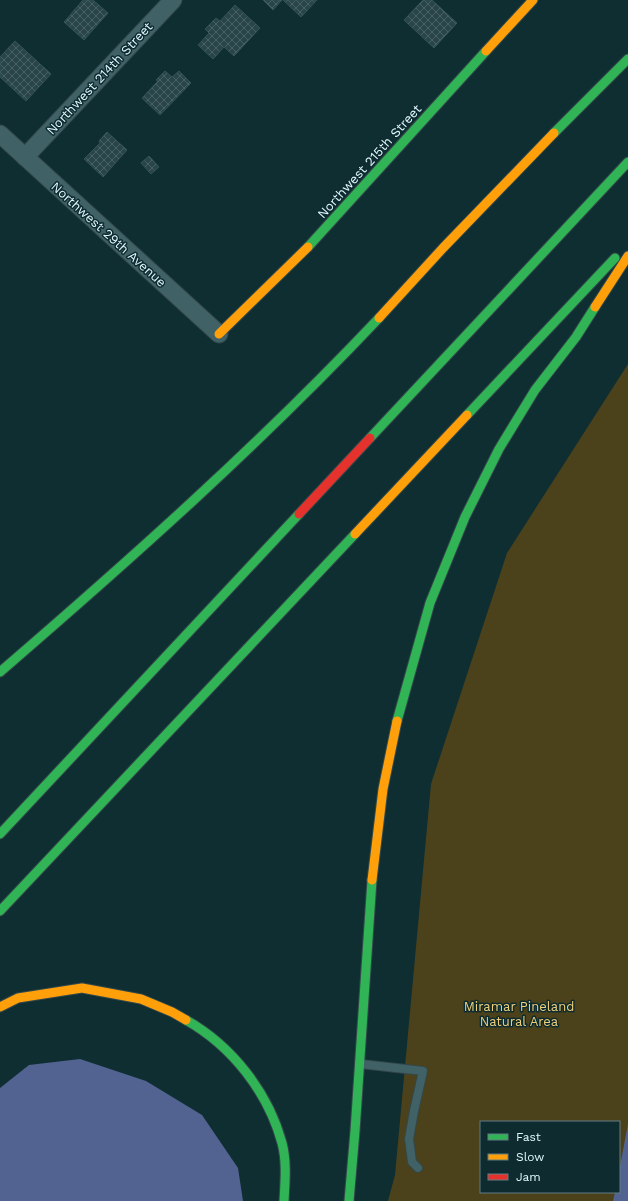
<svg xmlns="http://www.w3.org/2000/svg" width="628" height="1201" font-family="'Work Sans',sans-serif">
<style>
.park{fill:#4b421c;fill-rule:evenodd}
.water{fill:#526391}
.building{fill:url(#building-cross-hatch);stroke:#315358}
.lines{fill:none;stroke-linecap:round;stroke-linejoin:round}
.lane-casing{stroke:#33484a;stroke-width:10}
.street-casing{stroke:#33484a;stroke-width:19}
.fast-casing{stroke:#33484a;stroke-width:11}
.slow-casing{stroke:#33484a;stroke-width:11}
.jam-casing{stroke:#33484a;stroke-width:11}
.lane{stroke:#406267;stroke-width:8}
.street{stroke:#406267;stroke-width:17}
.fast{stroke:#30b455;stroke-width:9}
.slow{stroke:#ff9f0a;stroke-width:9}
.jam{stroke:#e5322d;stroke-width:9}
.labels{text-anchor:middle;stroke-width:3;stroke-linejoin:round;paint-order:stroke}
.street-label{font-size:13px;fill:#e0f9fe;stroke:#0e2b30}
.park-label{font-size:13px;fill:#eed07a;stroke:#0e2b30}
</style>
<defs>
<pattern id="building-cross-hatch" width="8" height="8" patternUnits="userSpaceOnUse"><rect width="8" height="8" fill="#29454a"/><path d="M0 0l8 8M0 8l8-8" fill="none" stroke="#486165"/></pattern>
</defs>
<rect width="100%" height="100%" fill="#0f2e32"/>
<path class="park" d="M628,364V1201H388L395,1175L431,784L507,553ZM481,1122H619V1192H481Z"/>
<g class="water">
<path d="M80,1059L146,1081L202,1115L238,1168L243,1201H0V1088L29,1065Z"/>
<path d="M628,1124V1201H613L615,1192H619V1171Z"/>
</g>
<g class="building">
<path d="M83,0H93L108,13L84,40L64,22Z"/>
<path d="M263,0H282L273,10Z"/>
<path d="M283,0H317L301,17Z"/>
<path d="M423,0H432L457,23L434,48L404,20Z"/>
<path d="M235,5L260,28L234,56L224,47L213,59L198,45L209,33L205,29L216,18L220,21Z"/>
<path d="M15,41L51,74L26,101L0,77V57Z"/>
<path d="M165,71L172,77L179,71L191,83L160,115L142,98L158,81L156,80Z"/>
<path d="M107,132L127,150L103,177L84,159L100,143L99,141Z"/>
<path d="M149,156L159,167L151,174L141,163Z"/>
</g>
<g class="lines">
<g class="lane-casing">
<path id="lane" d="M361,1064L423,1071L414,1111L409,1139L412,1162L418,1168"/>
</g>
<g class="street-casing">
<g id="street">
<path d="M0,134L219,334"/>
<path d="M25,157L173,0"/>
</g>
</g>
<g class="fast-casing">
<g id="fast">
<path d="M554,133L628,59"/>
<path d="M308,247L486,51"/>
<path d="M467,415L615,258"/>
<path d="M370,438L628,162"/>
<path d="M0,672C131,559 260,444 379,318"/>
<path d="M397,721L430,603L465,517L499,449L535,390L576,337L595,307"/>
<path d="M0,834L299,514"/>
<path d="M0,911L355,534"/>
<path d="M186,1020C232,1046 268,1092 282,1143C287,1162 285,1182 284,1201"/>
<path d="M349,1201L355,1131L372,880"/>
</g>
</g>
<g class="slow-casing">
<g id="slow">
<path d="M486,51L533,0"/>
<path d="M595,307L628,256"/>
<path d="M379,318L443,248L554,133"/>
<path d="M219,334L308,247"/>
<path d="M355,534L467,415"/>
<path d="M372,880L383,789L397,721"/>
<path d="M0,1007L18,998L82,988L141,999L172,1012L186,1020"/>
</g>
</g>
<g class="jam-casing">
<path id="jam" d="M299,514L370,438"/>
</g>
<use href="#lane" class="lane"/>
<use href="#street" class="street"/>
<use href="#fast" class="fast"/>
<use href="#slow" class="slow"/>
<use href="#jam" class="jam"/>
</g>
<g class="labels">
<g class="street-label">
<text transform="translate(99 78) rotate(-47)" y="5">Northwest 214th Street</text>
<text transform="translate(369 161) rotate(-48)" y="5">Northwest 215th Street</text>
<text transform="translate(109 234) rotate(42)" y="5">Northwest 29th Avenue</text>
</g>
<g class="park-label">
<text x="519" y="1011">Miramar Pineland<tspan x="519" dy="15">Natural Area</tspan></text>
</g>
</g>
<rect x="480" y="1121" width="140" height="72" fill="#0e2b30" stroke="#627d82"/>
<rect x="488" y="1134" width="20" height="6" fill="#30b455" stroke="#627d82"/>
<text x="516" y="1141" font-size="12" fill="#e0f9fe">Fast</text>
<rect x="488" y="1154" width="20" height="6" fill="#ff9f0a" stroke="#627d82"/>
<text x="516" y="1161" font-size="12" fill="#e0f9fe">Slow</text>
<rect x="488" y="1174" width="20" height="6" fill="#e5322d" stroke="#627d82"/>
<text x="516" y="1181" font-size="12" fill="#e0f9fe">Jam</text>
</svg>
